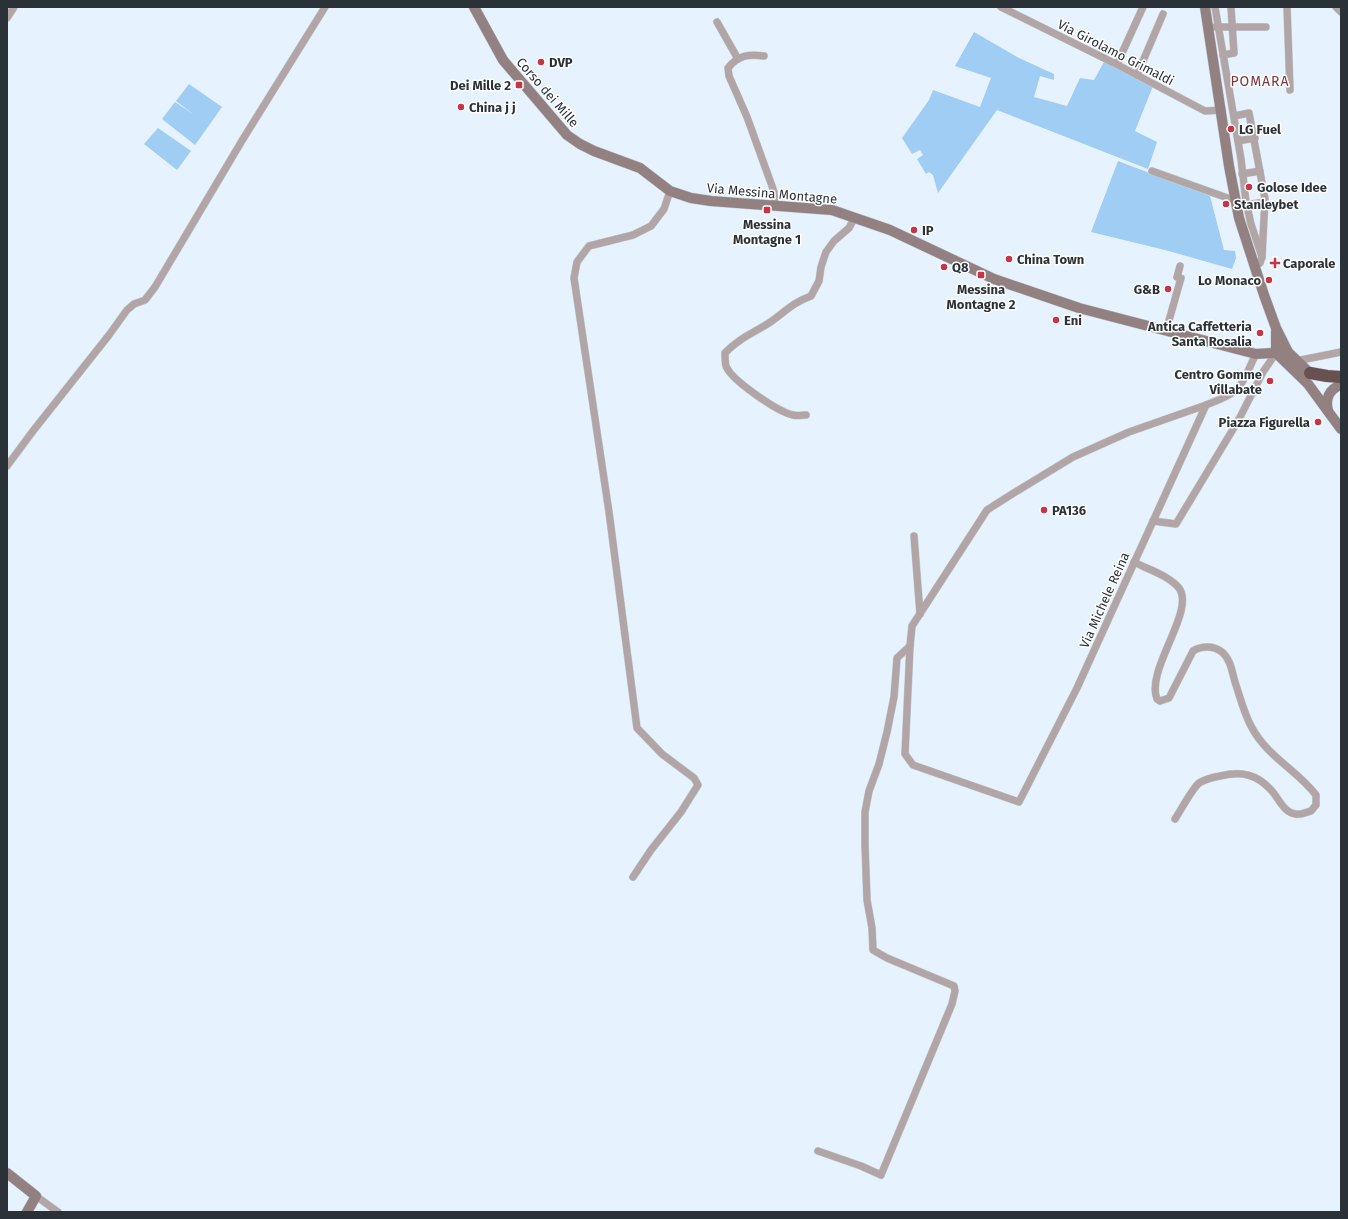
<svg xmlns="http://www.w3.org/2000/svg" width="1348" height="1219" font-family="'Fira Sans',sans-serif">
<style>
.green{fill:#a0cdf3}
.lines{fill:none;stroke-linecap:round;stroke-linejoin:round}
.street-casing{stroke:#c4cfda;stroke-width:8}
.secondary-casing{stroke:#c4cfda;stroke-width:11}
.highway-casing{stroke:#c4cfda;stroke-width:13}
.street{stroke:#b2a5a5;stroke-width:7}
.secondary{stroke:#938181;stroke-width:10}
.highway{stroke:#695151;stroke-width:12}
.poi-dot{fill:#c53545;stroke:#fff;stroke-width:1.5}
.labels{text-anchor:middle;stroke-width:3;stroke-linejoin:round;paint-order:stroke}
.street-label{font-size:13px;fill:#2a3238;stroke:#fff}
.poi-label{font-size:13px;font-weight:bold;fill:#2a3238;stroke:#fff;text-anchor:start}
.neighbourhood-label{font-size:14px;letter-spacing:1px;fill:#7d3639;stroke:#fff}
</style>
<rect width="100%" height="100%" fill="#e6f2fd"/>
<g class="green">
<path d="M974,32L1019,58L1054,74V80L1040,76L1034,97L1067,106L1080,78L1094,80L1105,60L1153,86L1135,131L1157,142L1148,169L997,110L938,193L933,175L929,172L926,174L917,159L923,155L920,150L912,154L902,138L929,100L933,90L980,107L991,78L955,66Z"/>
<path d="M189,84L222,107L195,145L162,119L175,102L193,114L176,101Z"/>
<path d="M158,128L191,151L177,170L144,144Z"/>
<path d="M1118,161L1210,196L1224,250L1235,251L1236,258L1232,269L1165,250L1091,232Z"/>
</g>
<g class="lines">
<g class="street-casing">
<g id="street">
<path d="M1001,7L1114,63L1205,111L1222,110"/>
<path d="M1215,7L1241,159L1246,202L1251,224L1262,257"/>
<path d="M1287,7L1290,90"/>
<path d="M1336,7L1341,12"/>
<path d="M7,18L14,7"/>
<path d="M717,22L738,59"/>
<path d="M1215,27H1266"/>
<path d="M1223,55L1234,53L1231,7"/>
<path d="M764,56C749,54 738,55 728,68L729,76L747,117L772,186L774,192L775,206"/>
<path d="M1117,64L1143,7"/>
<path d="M1137,75L1163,14"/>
<path d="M1234,116L1249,113L1265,199L1262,257L1260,263L1254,267"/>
<path d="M1238,141L1255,138"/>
<path d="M1152,171L1236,201"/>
<path d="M1242,174L1260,171"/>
<path d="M1247,205L1264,202"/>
<path d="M1166,331L1181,278L1177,277L1180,266"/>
<path d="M1296,361L1341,352"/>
<path d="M1237,389L1254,392"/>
<path d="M1206,405L1077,688L1019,802L913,765L905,754L910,646L912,626L987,510L1017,491L1073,457L1129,432L1206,405C1216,401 1231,396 1238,388C1246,379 1250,365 1256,354"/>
<path d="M806,415C802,415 797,416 793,415C778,412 731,380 726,366C725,362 725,357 725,353C738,339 753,333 769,323C785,312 792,303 811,296L819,281L821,267L826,252L834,241L849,228L855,217"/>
<path d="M7,466L33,431L109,335L127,310L134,304L145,300L155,287L243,139L325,7"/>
<path d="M1153,521L1176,524L1238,421L1263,372L1276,353"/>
<path d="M914,536L920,614"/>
<path d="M1134,562C1149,570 1168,575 1179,588C1196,611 1145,670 1157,699L1160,701L1169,698L1193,651C1201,646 1213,645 1222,652C1231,660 1232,672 1235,682C1240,697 1244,713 1251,726C1267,757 1296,769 1316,795V805L1311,811C1307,812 1301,815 1296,814C1284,813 1279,799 1272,791C1257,774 1242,771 1220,776C1214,777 1204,780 1199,783C1192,789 1181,810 1175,819"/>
<path d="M633,877L651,850L681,812L698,785L694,778L662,754L637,728L609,512L574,278L577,262L589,246L633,235L651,226L664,209L670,191"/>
<path d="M818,1151L861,1166L881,1175L952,1004L955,991L954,986L887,958L873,950L872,928L867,900L865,845V812L869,791L879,764L887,732L894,697L897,658L910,646"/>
<path d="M36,1196L58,1212"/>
</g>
</g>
<g class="secondary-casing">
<g id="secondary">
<path d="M474,7L503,60L567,135L580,144L594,151L640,168L670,191L691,198L711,201L832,210L890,230L994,279L1079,308L1256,354L1288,352"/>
<path d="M1205,7L1229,166L1239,218L1264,295L1276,328L1288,352L1310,373L1317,375"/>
<path d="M1276,332V353L1308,384L1341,429"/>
<path d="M1328,411C1325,399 1329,389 1341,385"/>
<path d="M7,1173L36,1196L27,1212"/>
</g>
</g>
<g class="highway-casing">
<path id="highway" d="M1310,373L1327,376L1341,377"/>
</g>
<use href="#street" class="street"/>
<use href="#secondary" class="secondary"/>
<use href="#highway" class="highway"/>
</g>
<g class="poi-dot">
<circle cx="541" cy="62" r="4"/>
<rect x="515" y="81" width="8" height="8" rx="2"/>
<circle cx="461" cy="107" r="4"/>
<circle cx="1231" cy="129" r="4"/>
<circle cx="1249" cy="187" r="4"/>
<circle cx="1226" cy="204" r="4"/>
<rect x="763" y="206" width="8" height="8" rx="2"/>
<circle cx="914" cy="230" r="4"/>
<circle cx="1009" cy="259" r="4"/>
<path d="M1273 257h4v4h4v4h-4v4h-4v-4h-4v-4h4z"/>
<circle cx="944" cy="267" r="4"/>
<rect x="977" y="271" width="8" height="8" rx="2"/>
<circle cx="1269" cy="280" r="4"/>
<circle cx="1168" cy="289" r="4"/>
<circle cx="1056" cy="320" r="4"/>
<circle cx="1260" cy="333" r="4"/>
<circle cx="1270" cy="381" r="4"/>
<circle cx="1318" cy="422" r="4"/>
<circle cx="1044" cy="510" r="4"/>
</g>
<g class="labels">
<g class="street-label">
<text transform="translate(1116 52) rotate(27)" y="5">Via Girolamo Grimaldi</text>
<text transform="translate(548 92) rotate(49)" y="5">Corso dei Mille</text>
<text transform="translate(772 193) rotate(5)" y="5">Via Messina Montagne</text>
<text transform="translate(1104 600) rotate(-66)" y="5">Via Michele Reina</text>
</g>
<g class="poi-label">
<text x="549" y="67">DVP</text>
<text x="511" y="90" text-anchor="end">Dei Mille 2</text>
<text x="469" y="112">China j j</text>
<text x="1239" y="134">LG Fuel</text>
<text x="1257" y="192">Golose Idee</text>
<text x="1234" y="209">Stanleybet</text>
<text x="767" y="229" text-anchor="middle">Messina<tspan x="767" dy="15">Montagne 1</tspan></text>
<text x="922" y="235">IP</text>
<text x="1017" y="264">China Town</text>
<text x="1283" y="268">Caporale</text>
<text x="952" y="272">Q8</text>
<text x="1261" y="285" text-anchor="end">Lo Monaco</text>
<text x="981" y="294" text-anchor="middle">Messina<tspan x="981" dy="15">Montagne 2</tspan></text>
<text x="1160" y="294" text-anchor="end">G&amp;B</text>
<text x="1064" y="325">Eni</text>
<text x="1252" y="331" text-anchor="end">Antica Caffetteria<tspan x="1252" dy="15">Santa Rosalia</tspan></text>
<text x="1262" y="379" text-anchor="end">Centro Gomme<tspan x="1262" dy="15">Villabate</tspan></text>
<text x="1310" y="427" text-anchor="end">Piazza Figurella</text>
<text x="1052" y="515">PA136</text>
</g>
<g class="neighbourhood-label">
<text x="1260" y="86">POMARA</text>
</g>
</g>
<rect width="1348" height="1219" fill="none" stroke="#2a3238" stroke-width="16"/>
</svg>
